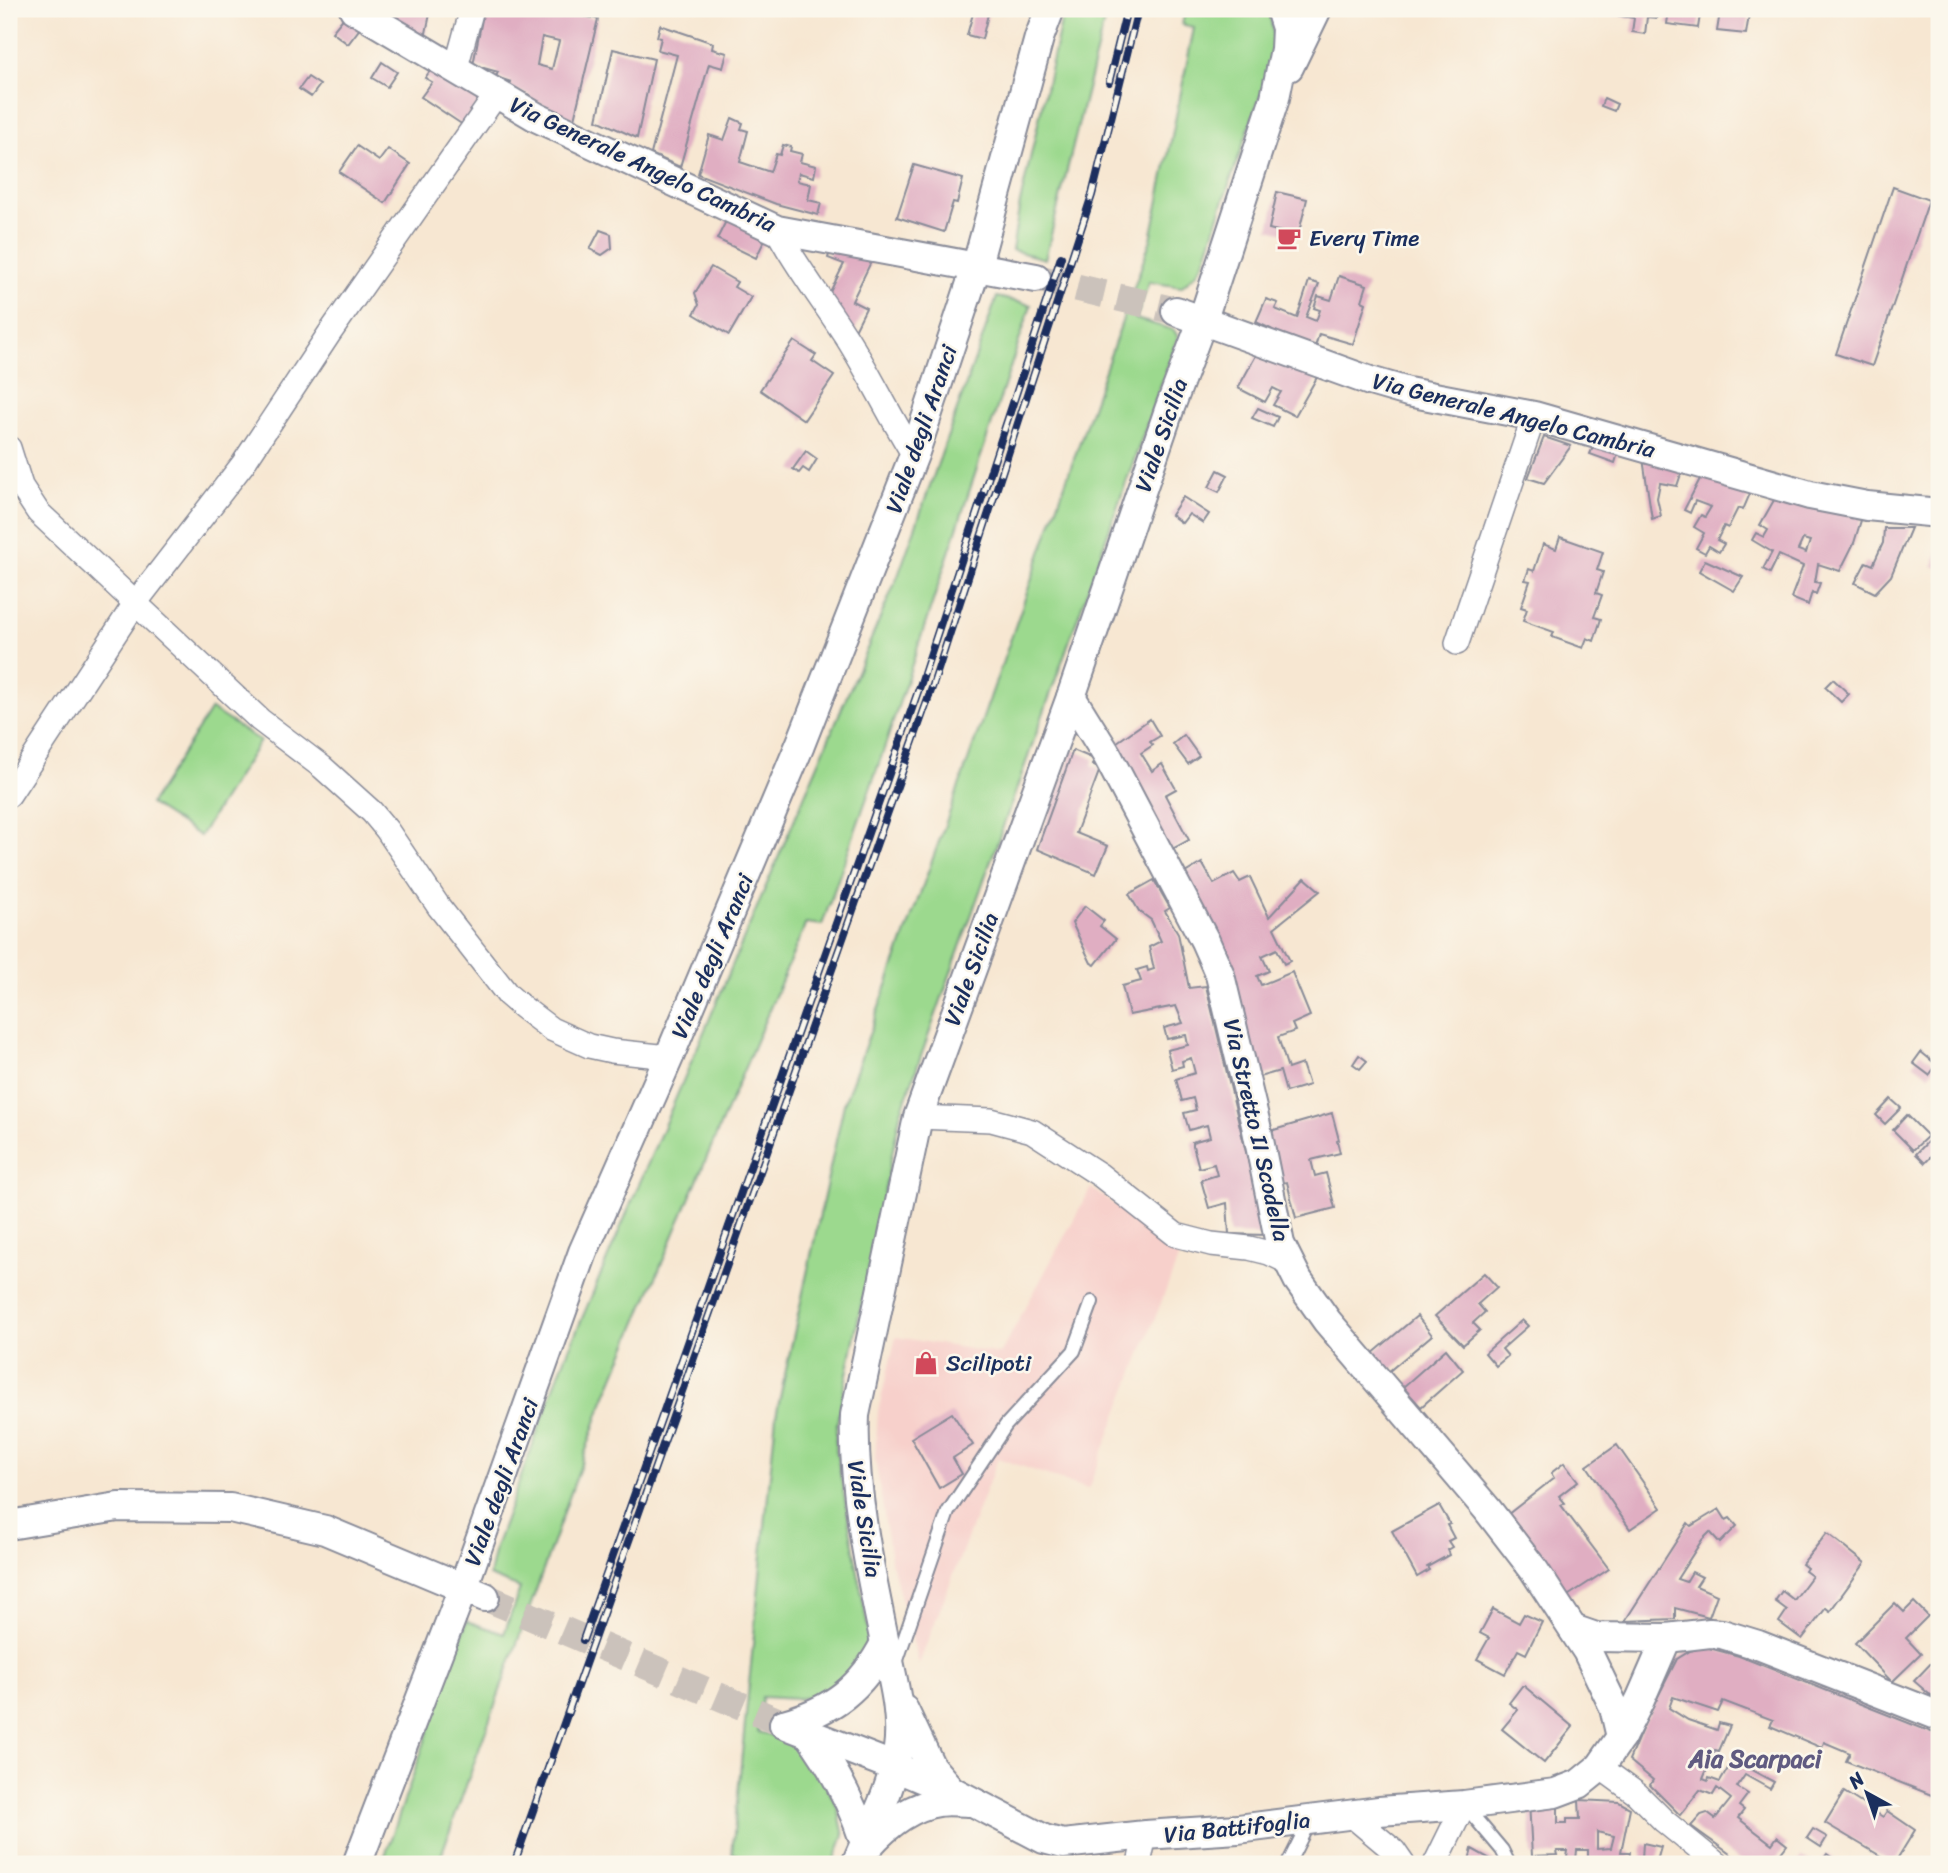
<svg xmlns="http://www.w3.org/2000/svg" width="1948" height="1873" font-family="Sriracha,sans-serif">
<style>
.built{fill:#f7d0cb;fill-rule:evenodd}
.green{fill:#9cd98e;stroke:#5c8476;stroke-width:2}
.building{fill:#e0aec2;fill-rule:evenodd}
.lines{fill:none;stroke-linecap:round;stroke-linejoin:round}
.tertiary-tunnel{stroke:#cbc2bb;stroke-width:28;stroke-dasharray:28 14;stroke-linecap:butt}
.service-casing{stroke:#898b98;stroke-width:16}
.minor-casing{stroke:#898b98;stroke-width:26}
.tertiary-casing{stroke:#898b98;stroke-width:32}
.service{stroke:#fff;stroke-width:12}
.minor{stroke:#fff;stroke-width:23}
.tertiary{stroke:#fff;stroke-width:28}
.rail-casing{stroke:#1b2f5e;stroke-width:8}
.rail{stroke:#fbf7ec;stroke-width:5;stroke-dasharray:16;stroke-linecap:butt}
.labels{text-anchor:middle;stroke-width:5;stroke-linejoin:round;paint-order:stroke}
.street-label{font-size:23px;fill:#1b2f5e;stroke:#fbf7ec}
.poi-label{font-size:23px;fill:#1b2f5e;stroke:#fbf7ec;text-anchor:start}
.neighbourhood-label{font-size:24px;font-weight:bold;fill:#605b81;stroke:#fbf7ec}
</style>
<rect width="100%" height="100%" fill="#fbf7ec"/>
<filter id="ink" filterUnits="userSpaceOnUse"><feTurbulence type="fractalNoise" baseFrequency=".0143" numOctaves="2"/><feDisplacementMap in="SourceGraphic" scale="14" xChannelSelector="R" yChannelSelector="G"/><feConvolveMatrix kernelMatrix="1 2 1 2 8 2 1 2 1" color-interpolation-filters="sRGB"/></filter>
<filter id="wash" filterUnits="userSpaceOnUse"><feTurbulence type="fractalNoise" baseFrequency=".00686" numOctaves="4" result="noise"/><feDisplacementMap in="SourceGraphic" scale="28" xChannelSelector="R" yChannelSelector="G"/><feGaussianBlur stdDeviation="1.57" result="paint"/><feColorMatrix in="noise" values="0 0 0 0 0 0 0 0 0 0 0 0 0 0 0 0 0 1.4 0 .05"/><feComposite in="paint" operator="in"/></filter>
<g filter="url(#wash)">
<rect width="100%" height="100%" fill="#f7e7d2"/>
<path class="built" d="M1091,1188L1181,1252L1088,1489L998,1458L919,1664L892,1566L875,1458L878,1411L896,1337L1000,1354ZM912,1438L972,1445L953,1458L962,1474L939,1488Z"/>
<g class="green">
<path d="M1066,9H1107L1045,259L1012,250L1020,203L1061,22Z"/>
<path d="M1186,9H1269L1276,51L1225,196L1205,259L1196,274L1181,287L1149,282L1136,319L1174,330L1178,337L900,1115L837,1423L835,1444L869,1634L863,1656L845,1678L818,1695L797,1699L762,1697L758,1732L796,1741L811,1756L838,1808L844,1836L833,1864H759L732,1853L776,1416L844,1104L963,775L1151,239L1194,28L1182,24Z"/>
<path d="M997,297L1031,305L883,752L822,925L806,923L604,1400L438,1864H382L467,1621L504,1634L520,1588L489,1576L495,1547L563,1363L898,576Z"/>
<path d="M211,709L260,741L200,836L150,804Z"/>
</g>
<g id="blocks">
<g class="building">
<path d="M375,9H431L425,38Z"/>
<path d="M484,9H548L598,19L574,119L529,98L530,95L509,88L511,82L496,77L498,72L473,65ZM542,37L559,41L552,69L537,65Z"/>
<path d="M1586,9H1658L1657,18L1647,17L1645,34L1632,32L1634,18L1586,11Z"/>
<path d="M1669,9H1701L1698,28L1667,24Z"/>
<path d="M974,10L988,14L982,39L967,35Z"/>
<path d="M349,11L364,23L348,44L332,32Z"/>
<path d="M1720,12L1749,15L1746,34L1717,31Z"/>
<path d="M660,25L713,43L712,49L727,53L723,68L709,64L680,167L651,154L677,55L658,50L661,38L657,37Z"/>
<path d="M613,49L654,59L637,138L597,120Z"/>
<path d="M382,62L397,72L387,87L372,78Z"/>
<path d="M432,68L481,100L463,125L421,97L432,82L425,78Z"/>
<path d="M308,77L320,85L311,97L299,89Z"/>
<path d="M1604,98L1617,104L1614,111L1601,106Z"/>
<path d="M732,118L743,123L741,129L748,131L740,162L770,172L776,154L780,155L783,145L791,147L790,151L802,154L800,162L816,166L814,177L799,173L797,181L811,184L808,200L821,203L818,215L776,204L698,174L709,135L724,140Z"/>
<path d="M357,146L379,161L388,149L410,164L385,203L339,172Z"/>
<path d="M914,165L963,179L957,203L953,202L944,232L897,217Z"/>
<path d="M1893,187L1929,200L1872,366L1836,354Z"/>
<path d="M1277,192L1307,199L1298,236L1269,229Z"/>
<path d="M728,217L767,235L756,258L717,239Z"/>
<path d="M600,230L611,234L612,248L602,255L590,249Z"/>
<path d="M831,248L872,260L852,301L866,308L853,334L828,296L844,264L828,258Z"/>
<path d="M711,267L737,282L734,287L751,297L729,335L694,314L699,305L695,293Z"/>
<path d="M1339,276L1367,285L1362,301L1366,303L1353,344L1319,334L1315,347L1270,331L1271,329L1256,322L1266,299L1278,303L1275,309L1297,318L1309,281L1319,284L1306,317L1316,321L1320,310L1314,308L1318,296L1331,300Z"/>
<path d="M794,341L816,355L812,361L834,376L804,420L760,390Z"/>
<path d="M1259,350L1320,372L1295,416L1273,405L1281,392L1273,388L1265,402L1238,388Z"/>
<path d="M1258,408L1278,417L1273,427L1252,418Z"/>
<path d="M1544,437L1571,446L1544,483L1528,478Z"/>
<path d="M1596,440L1620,447L1615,463L1590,454Z"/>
<path d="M806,451L817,459L809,472L803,468L799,473L793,469Z"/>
<path d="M1642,452L1684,465L1677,486L1660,483L1657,498L1661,516L1652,519Z"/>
<path d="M1218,470L1228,475L1219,492L1209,487Z"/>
<path d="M1702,475L1752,489L1743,510L1738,508L1728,528L1724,526L1717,540L1724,544L1719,552L1709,546L1705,553L1696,548L1704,533L1694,527L1701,515L1705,517L1711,507L1695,501L1690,513L1684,510Z"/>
<path d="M1183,497L1209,514L1203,523L1189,514L1182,523L1171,515Z"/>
<path d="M1774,500L1862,517L1854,543L1840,571L1818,564L1815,582L1820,583L1816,594L1812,592L1808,605L1791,598L1803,566L1779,555L1770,573L1763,569L1772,552L1752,540L1756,533L1764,537L1768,530L1760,525ZM1803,539L1810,541L1806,553L1798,550Z"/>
<path d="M1884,528H1911L1891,576L1875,593L1855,583L1866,562L1873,565L1883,543Z"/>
<path d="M1560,537L1603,552L1597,570L1603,572L1596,593L1602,595L1594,617L1601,619L1594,641L1587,638L1583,648L1552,637L1554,632L1523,621L1527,609L1521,607L1530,581L1525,580L1529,569L1534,571L1543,544L1556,549Z"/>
<path d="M1939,546V568L1933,566Z"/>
<path d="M1705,560L1743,577L1734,591L1699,571Z"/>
<path d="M1833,679L1849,694L1841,702L1825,687Z"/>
<path d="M1150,719L1160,736L1150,742L1153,745L1141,753L1152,771L1162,764L1176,789L1165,795L1189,840L1167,852L1110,747Z"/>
<path d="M1184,735L1199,756L1188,764L1173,744Z"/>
<path d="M1073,750L1094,759L1092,765L1100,769L1076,833L1108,846L1096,874L1037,849Z"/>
<path d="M1202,863L1214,884L1234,873L1240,882L1250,877L1269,917L1305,878L1320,891L1274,928L1290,961L1284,964L1277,949L1262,956L1269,971L1257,976L1261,985L1292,972L1310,1016L1292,1024L1295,1031L1278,1037L1288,1069L1302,1064L1309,1085L1286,1092L1280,1071L1252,1079L1180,876Z"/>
<path d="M1154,880L1170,908L1165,911L1178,933L1189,988L1206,986L1266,1235L1229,1234L1227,1203L1209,1208L1201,1180L1217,1175L1214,1164L1199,1168L1192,1142L1210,1137L1207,1125L1189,1130L1184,1113L1196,1110L1193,1098L1182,1101L1176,1079L1195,1073L1191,1058L1182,1061L1183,1066L1172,1069L1167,1050L1188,1045L1186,1035L1167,1039L1164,1028L1183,1023L1176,1006L1129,1015L1122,986L1141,981L1137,970L1147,967L1148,971L1154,969L1149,947L1161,941L1151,920L1139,911L1129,894Z"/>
<path d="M1085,906L1104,921L1100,926L1116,939L1095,965L1091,963L1072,923Z"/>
<path d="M1921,1052L1937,1065L1929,1075L1913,1063Z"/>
<path d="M1359,1055L1367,1061L1360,1069L1353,1064Z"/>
<path d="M1891,1099L1901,1108L1885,1124L1876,1115Z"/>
<path d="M1332,1113L1339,1140L1337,1141L1340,1153L1311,1160L1315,1176L1326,1173L1335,1208L1296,1218L1287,1182L1280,1183L1267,1132Z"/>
<path d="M1907,1115L1928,1136L1913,1150L1893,1130Z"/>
<path d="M1934,1135L1939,1140V1148L1925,1163L1916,1154Z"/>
<path d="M1484,1273L1497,1287L1478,1304L1485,1312L1473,1323L1480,1330L1463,1345L1435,1316Z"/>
<path d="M1417,1316L1432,1335L1388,1372L1372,1354Z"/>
<path d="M1522,1320L1528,1326L1502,1349L1508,1356L1496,1366L1485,1353Z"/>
<path d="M1446,1349L1463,1370L1421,1407L1403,1387Z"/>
<path d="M952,1413L973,1445L953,1458L962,1474L939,1488L911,1438Z"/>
<path d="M1617,1445L1661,1508L1630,1529L1587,1466Z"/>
<path d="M1564,1463L1578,1481L1559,1496L1565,1503L1561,1505L1609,1569L1566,1597L1507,1515L1554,1478L1551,1473Z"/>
<path d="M1439,1505L1450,1524L1447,1525L1454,1538L1448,1541L1452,1547L1447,1550L1449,1555L1427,1567L1429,1570L1417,1577L1392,1531Z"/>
<path d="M1719,1509L1726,1520L1730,1518L1737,1526L1720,1543L1710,1532L1702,1540L1677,1579L1686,1582L1692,1572L1702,1577L1696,1586L1717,1595L1709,1617L1675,1608V1619L1625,1621L1688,1523L1691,1526Z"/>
<path d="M1827,1533L1865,1563L1830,1611L1826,1608L1802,1639L1779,1622L1787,1610L1775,1601L1782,1591L1794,1600L1812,1576L1805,1571L1807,1568L1802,1564Z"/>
<path d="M1914,1602L1928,1616L1906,1638L1921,1654L1892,1682L1855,1643L1895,1603L1904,1612Z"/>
<path d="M1493,1609L1519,1623L1524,1614L1542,1622L1526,1654L1518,1650L1505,1674L1477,1659L1489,1638L1480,1633Z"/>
<path d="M1705,1647L1739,1656L1939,1735V1798L1846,1761L1850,1753L1824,1742L1822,1748L1770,1726L1773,1720L1723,1701L1718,1712L1673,1697L1669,1708L1688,1720L1717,1730L1719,1723L1730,1726L1719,1751L1715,1750L1703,1779L1708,1781L1709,1778L1720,1782L1733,1760L1774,1782L1770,1789L1745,1775L1737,1787L1748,1794L1739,1806L1744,1810L1738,1818L1772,1844L1777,1837L1787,1845L1777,1858L1787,1864H1744L1691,1826L1701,1815L1707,1813L1715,1819L1731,1799L1717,1788L1713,1795L1700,1790L1680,1815L1650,1785L1653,1780L1629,1760L1645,1722L1677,1659L1690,1651Z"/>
<path d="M1937,1657L1939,1659V1699L1929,1694L1914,1681Z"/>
<path d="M1522,1686H1524L1573,1727L1544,1763L1502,1729L1518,1710L1509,1703Z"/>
<path d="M1844,1792L1883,1817L1887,1811L1915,1830L1894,1864L1825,1823Z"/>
<path d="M1558,1799V1823H1567V1819H1580L1579,1800L1619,1802L1630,1808L1621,1852H1630L1629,1864H1566L1568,1851H1557L1558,1855L1532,1856L1529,1801ZM1597,1832L1614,1836L1611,1848L1597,1849ZM1577,1850H1588V1860H1576Z"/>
<path d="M1813,1829L1827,1837L1821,1847L1807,1838Z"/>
<path d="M1643,1843L1661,1847L1657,1861L1642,1859Z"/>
<path d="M1472,1849L1494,1861L1496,1864H1468Z"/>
<path d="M1827,1854L1841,1864H1820Z"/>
<path d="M1803,1857L1814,1864H1798Z"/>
</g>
</g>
</g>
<g filter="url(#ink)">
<use href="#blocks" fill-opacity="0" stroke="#898b98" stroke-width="2"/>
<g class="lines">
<g class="tertiary-tunnel">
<path d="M1036,278L1176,311"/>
<path d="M485,1597L784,1724"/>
</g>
<g class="service-casing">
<g id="service">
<path d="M896,1663L948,1512L1006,1425L1074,1351L1092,1302"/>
<path d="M1465,1806L1502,1850L1509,1864"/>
<path d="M1288,1864L1310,1820"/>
</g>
</g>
<g class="minor-casing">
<g id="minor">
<path d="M455,71L472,9"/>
<path d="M777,230C797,268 824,302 847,338C871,376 890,417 914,455"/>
<path d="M9,448L21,486L38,512L260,720L322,767L372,812L387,830L439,907L508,995L522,1007L551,1029L589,1046L612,1051L669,1057"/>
<path d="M1457,643L1534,416"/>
<path d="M9,795L136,602L243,464L329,334L496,95"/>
<path d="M918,1117L991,1120L1032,1131L1100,1175L1176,1235L1211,1244L1249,1248L1269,1253L1288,1262"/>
<path d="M1600,1767L1637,1794L1664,1821L1717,1864"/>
<path d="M1351,1815L1394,1851L1403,1864"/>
<path d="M1139,1864L1145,1835"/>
<path d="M1435,1864L1464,1805"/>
</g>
</g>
<g class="tertiary-casing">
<g id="tertiary">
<path d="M354,9L538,118L777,230L1036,278"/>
<path d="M1289,67L1317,9"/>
<path d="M1176,311L1370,381L1408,392L1534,416L1810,495L1867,506L1939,513"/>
<path d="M1071,697L1107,755L1205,941L1220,975L1256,1125L1280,1244L1298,1280L1327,1321L1487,1509L1534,1570L1587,1651L1614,1707L1621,1737"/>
<path d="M9,1525L118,1507L230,1508L325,1530L485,1597"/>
<path d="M1573,1629L1596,1637L1667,1638L1710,1633L1722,1634L1758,1645L1939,1716"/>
<path d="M904,1710L931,1767L950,1789"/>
<path d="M784,1724L895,1767L952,1791L1044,1839L1063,1844L1145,1835L1238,1829L1379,1811L1464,1805L1555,1793L1579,1784L1600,1767L1621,1737L1640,1700L1667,1638"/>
<path d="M784,1724C833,1710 862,1688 885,1643"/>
<path d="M809,1734C834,1768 852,1803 865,1843"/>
<path d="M868,1846C887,1825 911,1806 939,1802C948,1800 958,1802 968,1802"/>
<path d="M357,1864L463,1588L583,1252L669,1057L800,745L914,455L976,268L1039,38L1050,9"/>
<path d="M856,1864C871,1827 893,1788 898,1749C903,1714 892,1677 885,1643C870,1571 852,1488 855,1415L918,1117L1071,697L1169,410L1203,319L1275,98L1285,49L1286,28L1280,9"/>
</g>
</g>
<use href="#service" class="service"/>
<use href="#minor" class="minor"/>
<use href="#tertiary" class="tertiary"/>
<g class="rail-casing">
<g id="rail">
<path d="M1109,82L1127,9"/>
<path d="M583,1640L921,683L1061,257"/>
<path d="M514,1864L933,685L1092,195L1138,9"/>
</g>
</g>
<use href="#rail" class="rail"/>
</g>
</g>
<defs>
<g id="cafe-bare" transform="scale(1.89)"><path d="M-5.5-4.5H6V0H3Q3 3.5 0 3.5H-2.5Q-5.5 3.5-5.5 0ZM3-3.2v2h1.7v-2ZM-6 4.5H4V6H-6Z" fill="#d1495b" stroke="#fbf7ec" stroke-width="2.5" paint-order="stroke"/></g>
<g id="shop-bare" transform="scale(1.89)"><path d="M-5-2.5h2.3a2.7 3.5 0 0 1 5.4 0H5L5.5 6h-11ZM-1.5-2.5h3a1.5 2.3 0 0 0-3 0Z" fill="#d1495b" stroke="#fbf7ec" stroke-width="2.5" paint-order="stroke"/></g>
</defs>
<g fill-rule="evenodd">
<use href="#cafe-bare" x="1289" y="238"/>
<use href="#shop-bare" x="926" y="1363"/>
</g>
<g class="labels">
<g class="street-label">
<text transform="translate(643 164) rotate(25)" y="8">Via Generale Angelo Cambria</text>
<text transform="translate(1514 415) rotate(14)" y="8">Via Generale Angelo Cambria</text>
<text transform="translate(921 429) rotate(-71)" y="8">Viale degli Aranci</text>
<text transform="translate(1161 435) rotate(-71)" y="8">Viale Sicilia</text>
<text transform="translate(712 956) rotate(-67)" y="8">Viale degli Aranci</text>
<text transform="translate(971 969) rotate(-70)" y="8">Viale Sicilia</text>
<text transform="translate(1257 1130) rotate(77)" y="8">Via Stretto II Scodella</text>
<text transform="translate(501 1482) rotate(-70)" y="8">Viale degli Aranci</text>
<text transform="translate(865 1519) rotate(81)" y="8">Viale Sicilia</text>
<text transform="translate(1237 1827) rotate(-6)" y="8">Via Battifoglia</text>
</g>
<g class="poi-label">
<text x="1309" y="246">Every Time</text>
<text x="946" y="1371">Scilipoti</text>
</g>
<g class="neighbourhood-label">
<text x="1755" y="1767">Aia Scarpaci</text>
</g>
</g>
<rect width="1948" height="1873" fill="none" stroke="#fbf7ec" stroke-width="35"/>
<g transform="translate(1867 1793) rotate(320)" stroke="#fbf7ec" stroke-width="5" paint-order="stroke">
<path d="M0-5L12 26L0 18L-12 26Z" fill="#1b2f5e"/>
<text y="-10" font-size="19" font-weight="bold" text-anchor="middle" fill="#1b2f5e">N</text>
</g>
</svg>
